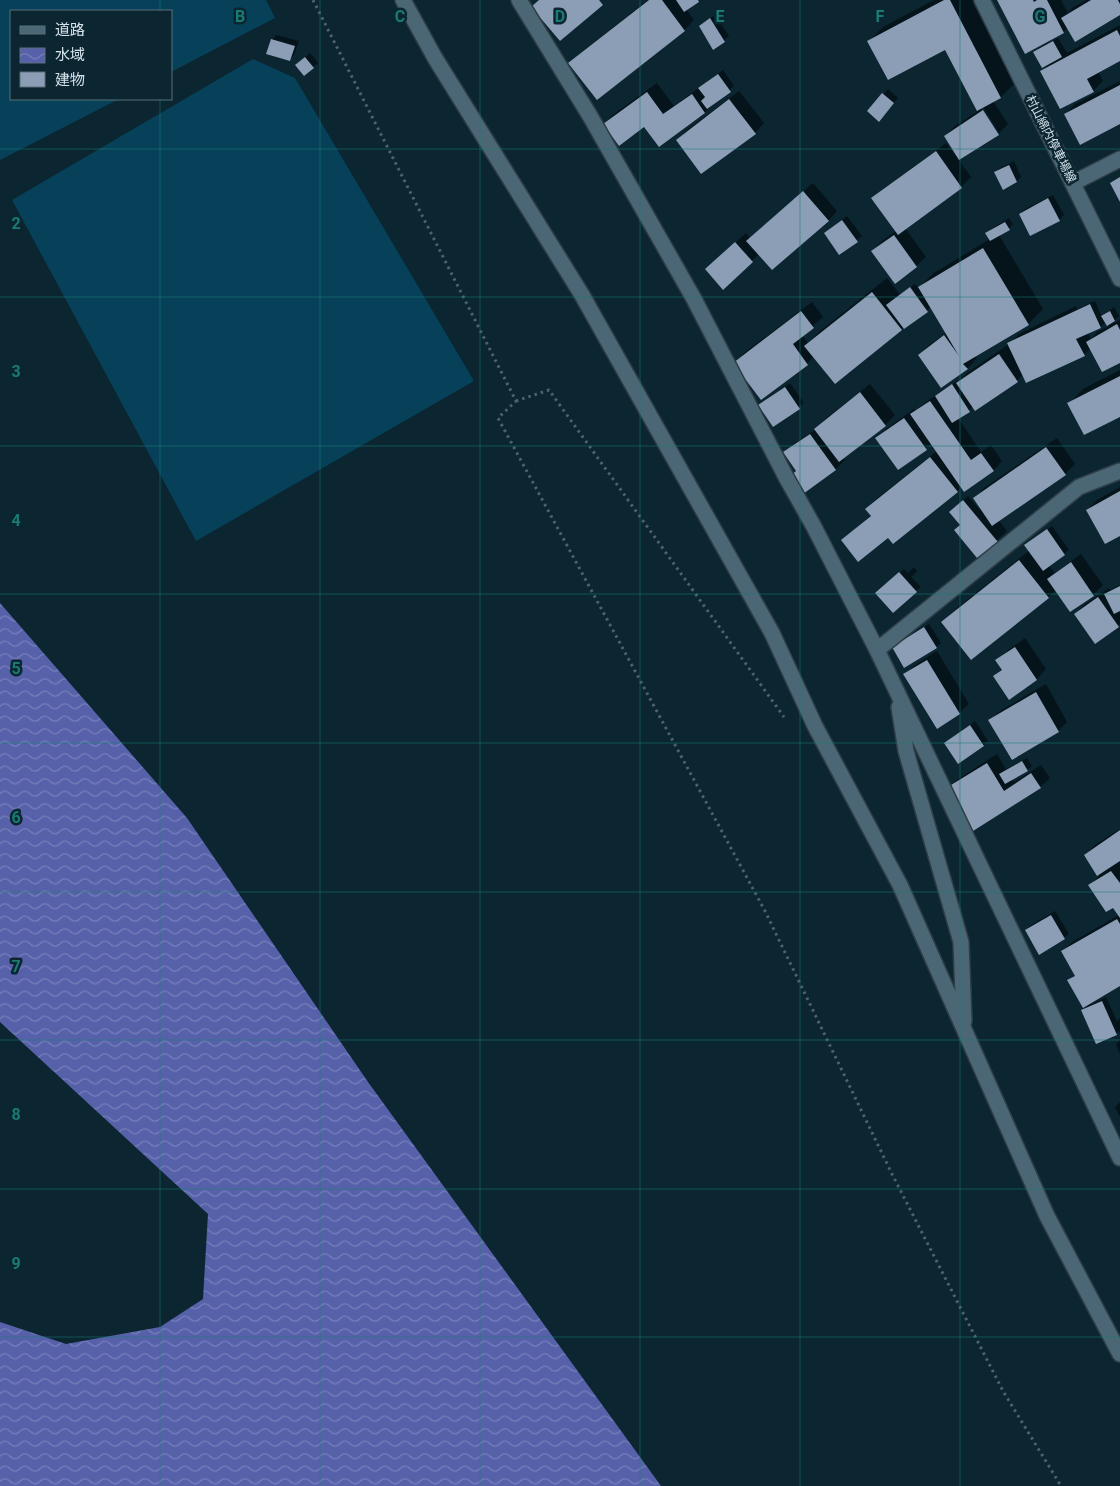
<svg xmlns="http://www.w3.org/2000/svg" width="1120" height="1486" font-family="Roboto,'Noto Sans JP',sans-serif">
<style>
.garden{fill:#074159}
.water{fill:url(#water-waves)}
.shadow{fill:#0007;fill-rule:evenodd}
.building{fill:#8c9eb5}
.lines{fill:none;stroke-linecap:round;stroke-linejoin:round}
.street-casing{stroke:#2e3d47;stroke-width:18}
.secondary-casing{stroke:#2e3d47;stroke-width:18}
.path{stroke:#4c636d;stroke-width:3;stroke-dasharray:2.5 4;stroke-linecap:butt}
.street{stroke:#4b6674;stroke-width:15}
.secondary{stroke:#4b6674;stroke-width:15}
.grid{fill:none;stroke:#197b74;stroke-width:1;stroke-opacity:0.55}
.labels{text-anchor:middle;stroke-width:5;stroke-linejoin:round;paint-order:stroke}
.street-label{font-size:12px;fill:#d3e2ea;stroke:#0b2531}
.grid-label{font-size:16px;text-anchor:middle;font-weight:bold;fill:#197b74;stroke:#0b2531;stroke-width:5;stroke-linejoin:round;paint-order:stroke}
</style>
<defs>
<pattern id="water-waves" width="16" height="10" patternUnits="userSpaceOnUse" patternTransform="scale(1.25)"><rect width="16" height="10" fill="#5761aa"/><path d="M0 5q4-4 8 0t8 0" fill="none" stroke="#767fba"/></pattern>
</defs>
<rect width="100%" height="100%" fill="#0b2531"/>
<g class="garden">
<path d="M0,0H266L275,18L171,72V11H11V99H119L0,160Z"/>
<path d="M253,59L295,78L474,381L196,541L12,200Z"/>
</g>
<path class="water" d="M0,603L187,818L368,1082L661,1486H0V1322L66,1344L160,1327L203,1299L208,1214L0,1022Z"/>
<g class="shadow">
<path d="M648,0H699L686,9L694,20L685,30L597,98L570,63L579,54Z"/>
<path d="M934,0H972L1015,83L1001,97L993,101L1008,124L999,133L981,104L979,105L997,133H999L958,159L971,177L961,187L905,228L926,257L916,266L872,251L882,241L896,231L873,198L883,189L946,143L955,155L957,154L945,136L955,126L978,111L945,49L869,41L883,27Z"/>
<path d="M999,0H1061L1068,13L1072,8L1086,0H1120V14L1068,27L1063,32Z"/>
<path d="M715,15L729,36L714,48L700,26Z"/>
<path d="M1120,25V60L1098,71L1103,81L1093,91L1042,72L1051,62L1035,52L1039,48L1058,38L1067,53Z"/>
<path d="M276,35L299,41L294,55L290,60L272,40Z"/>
<path d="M310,53L318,63L313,67L301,61Z"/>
<path d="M723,70L734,86L705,112L659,145L644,125L604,124L614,114L657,83L674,106Z"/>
<path d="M1120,81V123L1066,114L1075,104Z"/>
<path d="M888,89L898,98L883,115L869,111Z"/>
<path d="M739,91L764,123L755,133L677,140L687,130Z"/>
<path d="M1014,161L1021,177L1017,181L995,172L1000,168Z"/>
<path d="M813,183L837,211L828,221L759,254L723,288L716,260L746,233L750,238Z"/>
<path d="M1053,195L1064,215L1059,220L1020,214L1025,209Z"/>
<path d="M847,216L862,236L840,253L825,233Z"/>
<path d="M1009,218L1013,224L1009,229L999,235L1043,309L1028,324L974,356L977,358L968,368L942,386L919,355L929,345L946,333L931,307L904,328V327L835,382L814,356L807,364L734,363L744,353L812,302L823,317L802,335L808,343L820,331L887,278L900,295L915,284L918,288L934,273L990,239L987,233L991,229Z"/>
<path d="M1095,301L1102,317L1114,307L1119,316L1111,324L1120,320V361L1091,348L1084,355L1023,374L1017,381L974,406L958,418L981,452L991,445L1002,461L993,471L962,487L893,543L888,536L843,540L871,515L866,509L876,499L937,451L932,443L899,469L877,439L886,429L914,409L916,411L922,405L940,392L957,381L958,382L967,373L1009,344L1019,334L1076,306L1077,309ZM1106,321L1109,326L1097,332L1091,339L1088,333L1100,327Z"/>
<path d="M1120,370V415L1069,404L1083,389Z"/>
<path d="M790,383L804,403L774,425L764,401Z"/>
<path d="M870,384L895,415L885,425L843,458L845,460L835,470H797L785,453L795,443L816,429L825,419Z"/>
<path d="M1057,438L1075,464L1065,474L998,520L1007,531L978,557L962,524L955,507L968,496L979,509L981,507L975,498L984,488Z"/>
<path d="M1120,487V535L1087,510L1097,500Z"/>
<path d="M1052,526L1069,550L1049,566L1055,573L1081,554L1103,585L1093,595L1071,611L1056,590L1048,597L943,622L957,608L1030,550L1031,541Z"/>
<path d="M914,567L917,571L911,577L921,587L916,591L882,589L904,569L908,573Z"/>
<path d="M1120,585V624L1118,626L1076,614L1085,604L1109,588V590Z"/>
<path d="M929,624L941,643L936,647H893L898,643Z"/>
<path d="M1025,638L1046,669L1037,679L1010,698L995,676L1002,669L997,661L1007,651Z"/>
<path d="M937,651L969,704L959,713L905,674L915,665Z"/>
<path d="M1046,684L1067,722L1058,731L990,720L1000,711Z"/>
<path d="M975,721L988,741L983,745L945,743Z"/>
<path d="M997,754L1006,769L1027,758L1032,766L1027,770L1012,779L1014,782L1041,765L1050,778L1040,787L973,829L948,788L958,779Z"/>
<path d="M1120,829V985L1069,981L1076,974L1063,951L1072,942L1119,915L1113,906L1090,885L1099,876L1085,855L1095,845Z"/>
<path d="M1055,911L1069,934L1064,938L1026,930L1031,925Z"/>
<path d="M1106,997L1117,1021L1120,1018V1034L1119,1031L1116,1034L1083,1011L1087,1006Z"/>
<path d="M1120,1040V1054L1116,1044Z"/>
<path d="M1120,1102V1117L1115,1107Z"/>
</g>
<g class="building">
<path d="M539,0H599L603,5L560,41L531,7Z"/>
<path d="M649,0H662L685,31L597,100L568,63Z"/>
<path d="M676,0H698L699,2L684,12Z"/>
<path d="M944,0H950L1001,98L977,111L945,50L888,80L867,41Z"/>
<path d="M997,0H1033L1034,2L1037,0H1047L1064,33L1025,54Z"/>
<path d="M1091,0H1118L1120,4V15L1075,42L1061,18Z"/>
<path d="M710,18L725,42L713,50L699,26Z"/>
<path d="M1117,30L1120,36V61L1087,79L1094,92L1060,109L1040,71Z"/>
<path d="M271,39L295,46L290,61L266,54Z"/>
<path d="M1053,41L1062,57L1042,68L1033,52Z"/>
<path d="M305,57L314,68L304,76L295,65Z"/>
<path d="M718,74L731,92L707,109L701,101L705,97L698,88Z"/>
<path d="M1120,85V124L1080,145L1064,114Z"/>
<path d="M647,92L663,114L692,94L705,113L659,147L644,127L619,146L603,124Z"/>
<path d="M882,93L894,103L879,122L867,111Z"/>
<path d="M729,99L756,134L701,174L676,140Z"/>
<path d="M983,110L999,135L959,160L944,136Z"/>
<path d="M936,151L962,188L898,235L871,198Z"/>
<path d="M1009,165L1017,182L1003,190L994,172Z"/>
<path d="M1120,177V202L1110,183Z"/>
<path d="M803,191L829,221L772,270L746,241Z"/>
<path d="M1048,198L1060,221L1030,236L1019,214Z"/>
<path d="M842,220L858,242L839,255L824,233Z"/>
<path d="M1005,222L1010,230L990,241L985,233Z"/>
<path d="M894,235L917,267L895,284L871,251Z"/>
<path d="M735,242L753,262L723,290L705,269Z"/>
<path d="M983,248L1029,325L963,364L968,369L941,388L918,355L944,335L959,356L918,287Z"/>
<path d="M910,287L928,312L904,329L886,305Z"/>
<path d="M872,292L902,330L835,384L804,346Z"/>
<path d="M1090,304L1101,328L1076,339L1085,356L1026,383L1007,343Z"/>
<path d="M801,311L814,328L793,344L808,365L761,400L733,363Z"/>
<path d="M1110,311L1115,321L1107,326L1101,316Z"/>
<path d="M1117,324L1120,330V363L1102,372L1086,342Z"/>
<path d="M999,354L1018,382L975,411L956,383Z"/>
<path d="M1120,376V417L1084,435L1067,403Z"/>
<path d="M952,384L970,412L952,423L935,396Z"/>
<path d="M785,387L800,409L773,427L758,405Z"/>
<path d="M860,392L886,426L839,462L814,429Z"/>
<path d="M930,401L971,460L981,453L994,471L964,492L910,414Z"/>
<path d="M904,418L927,450L898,470L875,438Z"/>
<path d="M810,434L836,470L803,494L790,476L796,471L783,452Z"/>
<path d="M1046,447L1066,475L992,526L973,498Z"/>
<path d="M930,457L958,492L893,544L888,538L858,562L841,540L871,516L865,509Z"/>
<path d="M1120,491V536L1105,544L1086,510Z"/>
<path d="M963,500L998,542L977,558L954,530L960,525L949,512Z"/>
<path d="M1047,529L1065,555L1043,571L1024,545Z"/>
<path d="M1019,560L1049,598L971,660L941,622Z"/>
<path d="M1071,562L1094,596L1070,612L1047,579Z"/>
<path d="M899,572L917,592L893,613L875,593Z"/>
<path d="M1120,586V611L1114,614L1104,594Z"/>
<path d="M1098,597L1119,627L1095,644L1074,614Z"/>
<path d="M924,627L937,648L904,668L892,647Z"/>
<path d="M1015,647L1037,680L1009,700L993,676L1002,670L995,660Z"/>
<path d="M927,660L960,714L937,729L903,674Z"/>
<path d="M1036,692L1059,732L1012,760L988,720Z"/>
<path d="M970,725L984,746L958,764L944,743Z"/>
<path d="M1022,761L1028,771L1005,784L999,774Z"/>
<path d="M987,763L1004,791L1031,773L1041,788L973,831L946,788Z"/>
<path d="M1120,830V861L1097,876L1084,855Z"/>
<path d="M1111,871L1120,883V918L1113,908L1106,912L1088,885Z"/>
<path d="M1051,915L1065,939L1039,955L1025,930Z"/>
<path d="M1117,919L1120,924V986L1083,1008L1067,980L1075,976L1061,951Z"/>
<path d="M1102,1001L1117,1035L1096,1044L1081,1010Z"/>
</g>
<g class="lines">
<g class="street-casing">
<g id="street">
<path d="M403,0L435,58L582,295L772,633L815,726L900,885L1047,1216L1120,1354"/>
<path d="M519,0L590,116L694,299L787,479L813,525L877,650L1120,1158"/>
<path d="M1073,183L1120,159"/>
<path d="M877,650L1079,487L1120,471"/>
<path d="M899,707L906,751L961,942L964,1021"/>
</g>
</g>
<g class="secondary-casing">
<path id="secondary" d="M982,0L1120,279"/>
</g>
<g class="path">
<path d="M313,0L516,401L498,418L765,911L892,1174L1003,1391L1061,1486"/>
<path d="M516,401L549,390L784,717"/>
</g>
<use href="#street" class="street"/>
<use href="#secondary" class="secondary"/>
</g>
<path class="grid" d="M160,0V11M320,0V1486M480,0V1486M640,0V1486M800,0V1486M960,0V1486M160,99V1486M0,149H1120M0,297H1120M0,446H1120M0,594H1120M0,743H1120M0,892H1120M0,1040H1120M0,1189H1120M0,1337H1120"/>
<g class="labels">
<g class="street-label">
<text transform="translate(1051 139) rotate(63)" y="4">村山綿内停車場線</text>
</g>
</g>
<g class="grid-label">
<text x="240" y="22">B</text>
<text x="400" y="22">C</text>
<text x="560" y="22">D</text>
<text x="720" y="22">E</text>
<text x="880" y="22">F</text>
<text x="1040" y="22">G</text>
<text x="16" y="229">2</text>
<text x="16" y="377">3</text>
<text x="16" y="526">4</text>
<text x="16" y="674">5</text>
<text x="16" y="823">6</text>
<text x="16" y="972">7</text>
<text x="16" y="1120">8</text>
<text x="16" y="1269">9</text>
</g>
<rect x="10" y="10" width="162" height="90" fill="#0b2531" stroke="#5b717b"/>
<rect x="20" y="26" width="25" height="8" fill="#4b6674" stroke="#5b717b"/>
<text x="55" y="35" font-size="15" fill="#d3e2ea">道路</text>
<rect x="20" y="48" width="25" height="15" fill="url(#water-waves)" stroke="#5b717b"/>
<text x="55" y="60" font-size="15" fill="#d3e2ea">水域</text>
<rect x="20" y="72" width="25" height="15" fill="#8c9eb5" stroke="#5b717b"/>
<text x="55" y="85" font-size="15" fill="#d3e2ea">建物</text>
</svg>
